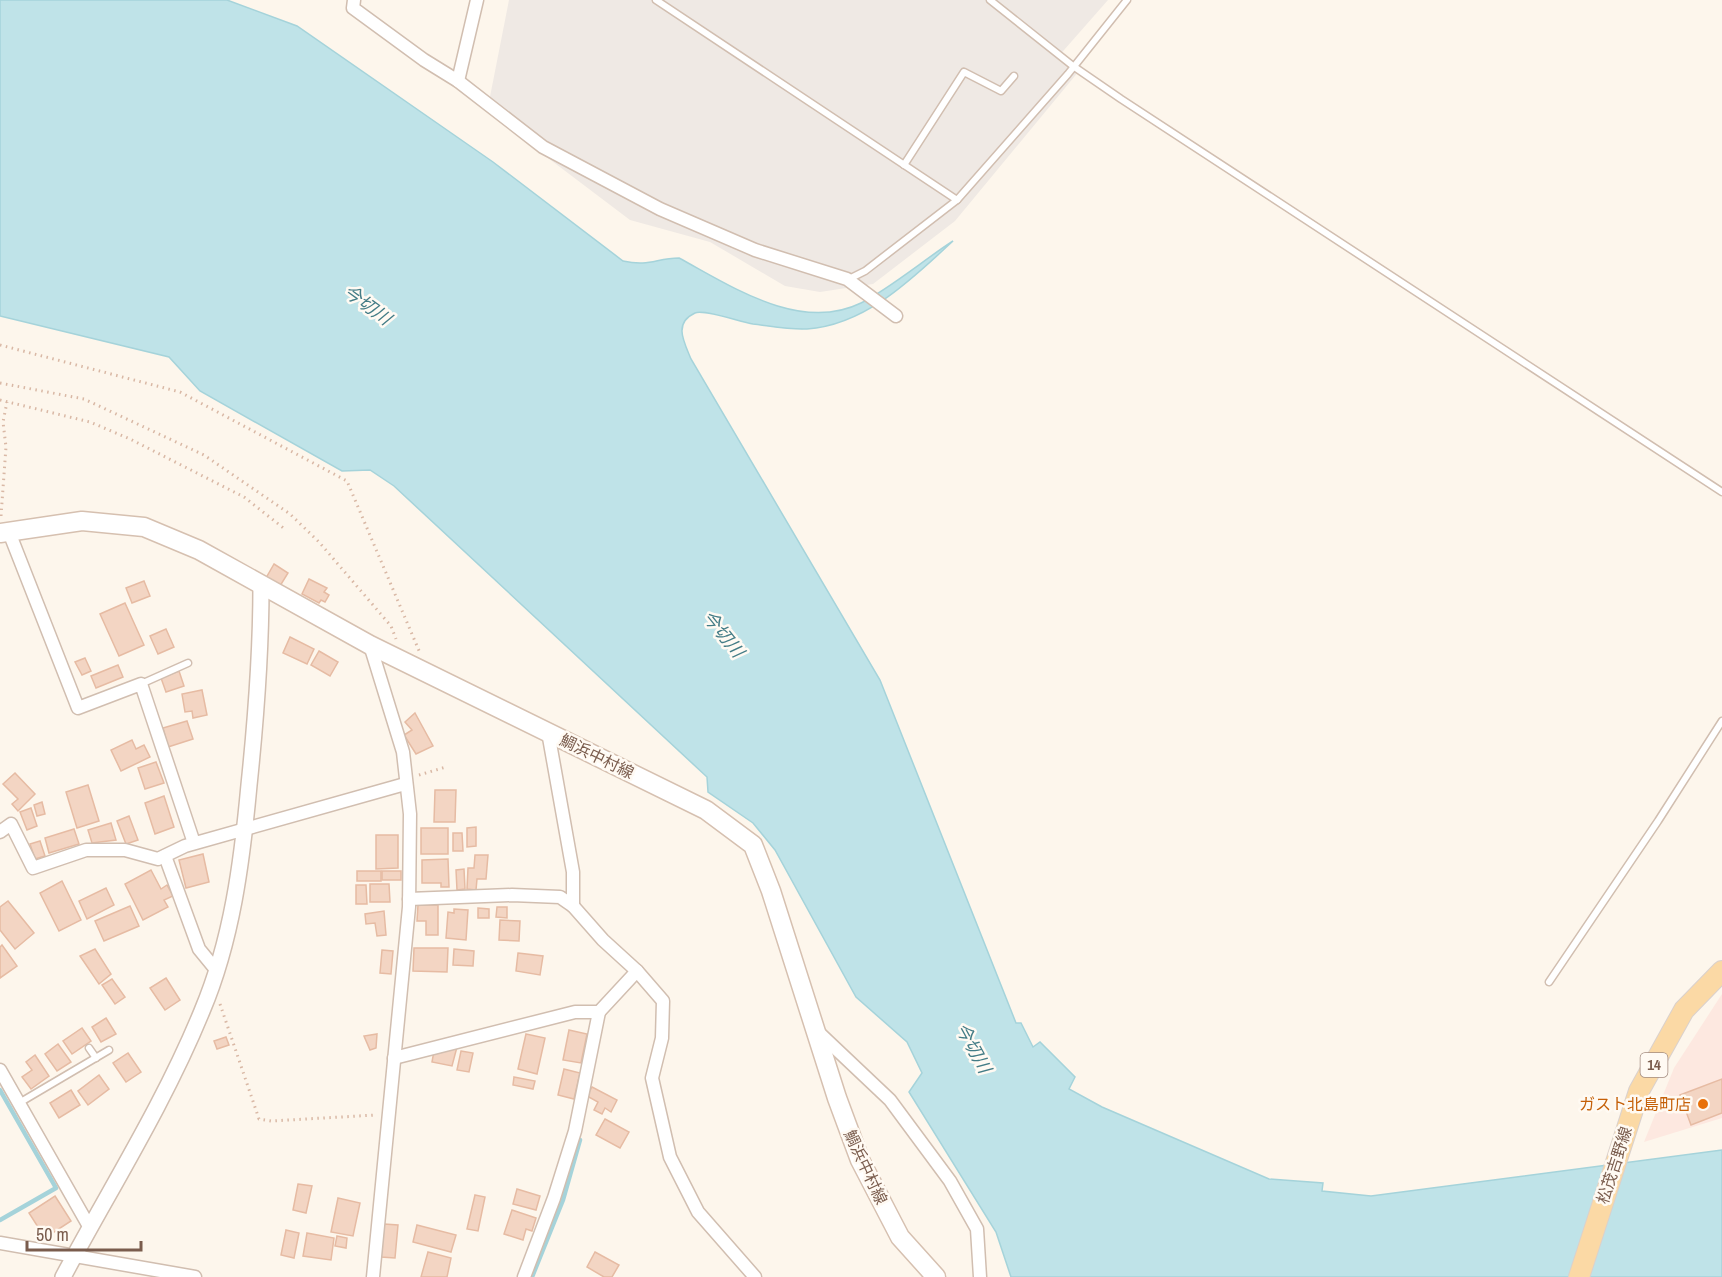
<svg xmlns="http://www.w3.org/2000/svg" width="1722" height="1277" font-family="'Archivo Narrow','Noto Sans JP',sans-serif">
<style>
.commercial{fill:#fde8e0}
.industrial{fill:#efe9e4}
.water{fill:#bfe3e8;stroke:#a5d3da;stroke-width:1.5}
.lines{fill:none;stroke-linecap:round;stroke-linejoin:round}
.stream{stroke:#a5d3da;stroke-width:4.5}
.building{fill:#f3d5c3;stroke:#e6bba3;stroke-width:1.5}
.service-casing{stroke:#d1beb0;stroke-width:9}
.minor-casing{stroke:#d1beb0;stroke-width:15}
.tertiary-casing{stroke:#d1beb0;stroke-width:18}
.secondary-casing{stroke:#d6c0b0;stroke-width:21}
.primary-casing{stroke:#dad1cd;stroke-width:22}
.path{stroke:#d9b8a5;stroke-width:3;stroke-dasharray:1.5 4.5;stroke-linecap:butt}
.service{stroke:#fff;stroke-width:6}
.minor{stroke:#fff;stroke-width:12}
.tertiary{stroke:#fff;stroke-width:15}
.secondary{stroke:#fff;stroke-width:18}
.primary{stroke:#fbd9a5;stroke-width:20}
.food-dot{fill:#e8710a;stroke:#fffaf3;stroke-width:2}
.labels{text-anchor:middle;stroke-width:5;stroke-linejoin:round;paint-order:stroke}
.shield{fill:#fffaf3;stroke:#a28b7f;stroke-width:1.5}
.shield-label{font-size:15px;font-weight:bold;fill:#7a5c4d}
.street-label{font-size:16px;fill:#7a5c4d;stroke:#fffaf3}
.food-label{font-size:16px;fill:#c56008;stroke:#fffaf3;text-anchor:end}
.water-label{font-size:18px;font-style:italic;fill:#437c86;stroke:#fffaf3}
</style>
<rect width="100%" height="100%" fill="#fdf6ec"/>
<path class="commercial" d="M1722,994V1118L1644,1142L1674,1068Z"/>
<path class="industrial" d="M509,0H1108L1057,58L1079,71L955,221L873,284L820,292L785,286L710,242L630,220L487,112Z"/>
<path class="water" d="M0,0H227L297,26L493,162L623,261C650,267 656,258 679,258C731,286 800,333 861,303C889,289 925,259 953,241C913,278 866,325 807,329C790,330 770,326 753,324C740,322 705,309 695,313C673,323 684,342 691,359L880,680L1016,1023H1021L1033,1047L1040,1042L1075,1077L1069,1089L1102,1107L1269,1179L1323,1183L1322,1191L1371,1196L1722,1150V1277H1011L996,1232L909,1092L922,1073L907,1042L856,997L775,850L753,823L708,792L707,777L394,486L370,470L342,471L200,391L169,357L0,316Z"/>
<g class="lines">
<g class="stream">
<path d="M0,1090L56,1188L0,1220"/>
<path d="M532,1277L563,1200L580,1140"/>
</g>
</g>
<g class="building">
<path d="M274,564L288,573L280,586L266,578Z"/>
<path d="M309,579L327,588L324,592L329,595L325,602L321,600L319,603L302,594Z"/>
<path d="M144,581L150,596L132,603L126,588Z"/>
<path d="M125,603L144,645L119,656L100,614Z"/>
<path d="M166,629L174,647L158,654L150,636Z"/>
<path d="M290,637L314,649L307,664L283,653Z"/>
<path d="M319,651L338,662L330,676L311,665Z"/>
<path d="M85,658L91,671L82,675L75,662Z"/>
<path d="M118,665L123,677L96,688L91,676Z"/>
<path d="M179,671L184,686L166,692L161,678Z"/>
<path d="M202,690L207,715L193,718L192,711L185,712L182,694Z"/>
<path d="M415,713L433,746L416,754L404,735L412,730L405,722Z"/>
<path d="M187,721L193,739L168,747L163,728Z"/>
<path d="M132,740L136,749L144,745L150,757L121,771L111,750Z"/>
<path d="M156,762L164,783L145,789L138,768Z"/>
<path d="M15,773L35,794L18,811L12,804L18,799L3,784Z"/>
<path d="M88,785L99,821L77,828L66,792Z"/>
<path d="M435,790H456L455,822H434Z"/>
<path d="M164,796L174,827L155,834L145,803Z"/>
<path d="M42,802L45,814L37,816L34,805Z"/>
<path d="M31,808L37,826L27,830L20,812Z"/>
<path d="M129,816L138,840L126,844L117,821Z"/>
<path d="M111,823L116,840L92,843L88,830Z"/>
<path d="M476,827V846L467,847V828Z"/>
<rect x="421" y="828" width="27" height="26"/>
<path d="M74,829L79,844L49,853L45,838Z"/>
<path d="M453,833H462L463,851H453Z"/>
<path d="M376,835H398V868L376,869Z"/>
<path d="M40,841L45,856L35,859L30,844Z"/>
<path d="M203,854L209,882L186,888L179,860Z"/>
<path d="M475,855H488L486,879H477L476,890L467,889L468,868H474Z"/>
<path d="M448,859L449,887H441V883H422V860Z"/>
<path d="M464,869L465,889L457,890L456,870Z"/>
<path d="M151,870L161,889L167,885L173,896L164,900L168,907L143,920L125,884Z"/>
<rect x="357" y="871" width="24" height="10"/>
<rect x="382" y="871" width="19" height="9"/>
<path d="M62,881L81,920L59,931L40,893Z"/>
<path d="M370,884H389L390,902H370Z"/>
<path d="M356,885H366L367,904H356Z"/>
<path d="M106,888L114,905L87,919L79,901Z"/>
<path d="M8,901L34,933L15,949L0,930V907Z"/>
<path d="M418,905H438V935H426V921H417Z"/>
<path d="M130,906L139,926L104,941L95,921Z"/>
<path d="M497,907H507V918L496,917Z"/>
<path d="M478,908L489,909V918H478Z"/>
<path d="M454,909L468,910L466,940L446,938L448,912L454,913Z"/>
<path d="M384,911L386,935L377,936L375,923L366,924L365,914Z"/>
<path d="M500,920L520,921L519,941L499,940Z"/>
<path d="M2,945L17,966L0,978V947Z"/>
<path d="M414,948H448L447,972L413,971Z"/>
<path d="M95,949L111,974L99,984L80,956Z"/>
<path d="M454,949L474,951L473,966L453,965Z"/>
<path d="M382,950L393,951L391,974L380,973Z"/>
<path d="M518,953L543,956L540,975L516,971Z"/>
<path d="M166,978L180,1000L165,1010L150,988Z"/>
<path d="M112,979L125,997L115,1004L102,985Z"/>
<path d="M106,1018L116,1034L101,1042L92,1027Z"/>
<path d="M82,1028L91,1041L72,1054L63,1041Z"/>
<path d="M569,1030L587,1034L581,1063L563,1060Z"/>
<path d="M377,1034L376,1048L370,1050L364,1036Z"/>
<path d="M526,1034L545,1038L537,1074L518,1069Z"/>
<path d="M226,1037L229,1045L217,1049L214,1041Z"/>
<path d="M58,1044L71,1062L57,1071L45,1054Z"/>
<path d="M457,1047L452,1066L432,1062L434,1051Z"/>
<path d="M461,1051L473,1053L469,1072L457,1070Z"/>
<path d="M128,1053L141,1072L126,1082L113,1063Z"/>
<path d="M35,1055L49,1076L31,1089L22,1077L32,1070L26,1062Z"/>
<path d="M564,1069L580,1073L574,1099L558,1095Z"/>
<path d="M99,1075L109,1089L88,1105L78,1091Z"/>
<path d="M514,1077L535,1081L533,1089L513,1085Z"/>
<path d="M1722,1079V1113L1691,1125L1680,1095Z"/>
<path d="M592,1087L617,1100L611,1112L605,1108L602,1114L594,1110L598,1102L587,1096Z"/>
<path d="M71,1090L80,1105L59,1118L50,1103Z"/>
<path d="M605,1119L629,1132L620,1148L596,1135Z"/>
<path d="M298,1184L312,1186L306,1213L293,1210Z"/>
<path d="M517,1189L540,1196L536,1210L513,1204Z"/>
<path d="M475,1195L485,1197L478,1231L467,1229Z"/>
<path d="M55,1196L71,1221L45,1238L29,1213Z"/>
<path d="M338,1198L360,1203L353,1236L331,1232Z"/>
<path d="M512,1210L536,1218L532,1231L526,1229L523,1240L504,1234Z"/>
<path d="M384,1224L398,1225L395,1258L381,1257Z"/>
<path d="M417,1225L456,1235L451,1252L413,1242Z"/>
<path d="M286,1230L299,1233L294,1258L281,1255Z"/>
<path d="M307,1233L334,1238L331,1260L303,1256Z"/>
<path d="M337,1236L347,1238L346,1248L335,1246Z"/>
<path d="M428,1252L451,1258L447,1277H421Z"/>
<path d="M595,1252L619,1265L612,1277H604L587,1267Z"/>
</g>
<g class="lines">
<g class="service-casing">
<g id="service">
<path d="M656,0L957,200L1068,74L1127,0"/>
<path d="M990,0L1073,66L1121,99L1722,492"/>
<path d="M904,165L964,72L1001,91L1014,76"/>
<path d="M849,279L865,271L957,200"/>
<path d="M141,684L188,663"/>
<path d="M1549,982L1658,821L1722,721"/>
<path d="M89,1048L96,1058"/>
<path d="M19,1103L109,1050"/>
</g>
</g>
<g class="minor-casing">
<g id="minor">
<path d="M354,0L353,8L424,60L458,81L543,147L660,209L755,250L847,279L896,316"/>
<path d="M458,81L477,0"/>
<path d="M9,532L78,708L141,684L194,843"/>
<path d="M370,645L403,752L410,814L409,907L373,1277"/>
<path d="M0,832L11,824L33,868L86,850H125L158,859L185,846L405,784"/>
<path d="M165,856L199,949L217,971"/>
<path d="M409,899L512,895L560,897L573,906V872L548,732"/>
<path d="M637,971L663,1001L662,1038L652,1078L670,1157L698,1212L755,1277"/>
<path d="M816,1030L890,1100L950,1181L977,1229L980,1277"/>
<path d="M394,1058L575,1012H599L637,971L603,940L573,906"/>
<path d="M0,1070L90,1228"/>
<path d="M0,1243L195,1277"/>
<path d="M524,1277L554,1198L575,1131L599,1012"/>
</g>
</g>
<g class="tertiary-casing">
<path id="tertiary" d="M63,1277C110,1189 164,1104 202,1011C232,940 242,862 249,785C256,718 261,653 261,586"/>
</g>
<g class="secondary-casing">
<path id="secondary" d="M0,533L82,521L144,527L199,550L370,645L706,810L753,845L771,891L837,1098L860,1160L900,1237L936,1277"/>
</g>
<g class="primary-casing">
<path id="primary" d="M1579,1277L1639,1091L1684,1010L1722,971"/>
</g>
<g class="path">
<path d="M0,345L180,392L347,481L420,653"/>
<path d="M0,383L84,399L204,455L290,514L319,542L391,626L396,639"/>
<path d="M0,400L90,422L130,439L244,497L286,530"/>
<path d="M1,516L6,447L3,422L7,402"/>
<path d="M419,775L446,767"/>
<path d="M220,1004L259,1119L271,1121L376,1115"/>
</g>
<use href="#service" class="service"/>
<use href="#minor" class="minor"/>
<use href="#tertiary" class="tertiary"/>
<use href="#secondary" class="secondary"/>
<use href="#primary" class="primary"/>
</g>
<circle class="food-dot" cx="1703" cy="1104" r="6"/>
<g class="labels">
<rect class="shield" x="1640.5" y="1053" width="27" height="24" rx="4.5"/>
<g class="shield-label">
<text x="1654" y="1070">14</text>
</g>
<g class="street-label">
<text transform="translate(597 756) rotate(26)" y="6">鯛浜中村線</text>
<text transform="translate(1614 1165) rotate(-72)" y="6">松茂吉野線</text>
<text transform="translate(866 1167) rotate(65)" y="6">鯛浜中村線</text>
</g>
<g class="food-label">
<text x="1691" y="1110">ガスト北島町店</text>
</g>
<g class="water-label">
<text transform="translate(367 305) rotate(36)" y="6">今切川</text>
<text transform="translate(723 634) rotate(51)" y="6">今切川</text>
<text transform="translate(973 1048) rotate(61)" y="6">今切川</text>
</g>
</g>
<path d="M27 1241v9h114v-9" fill="none" stroke="#7a5c4d" stroke-width="3"/>
<text x="36" y="1241" font-size="18" fill="#7a5c4d" stroke="#fffaf3" stroke-width="4.5" paint-order="stroke">50 m</text>
</svg>
